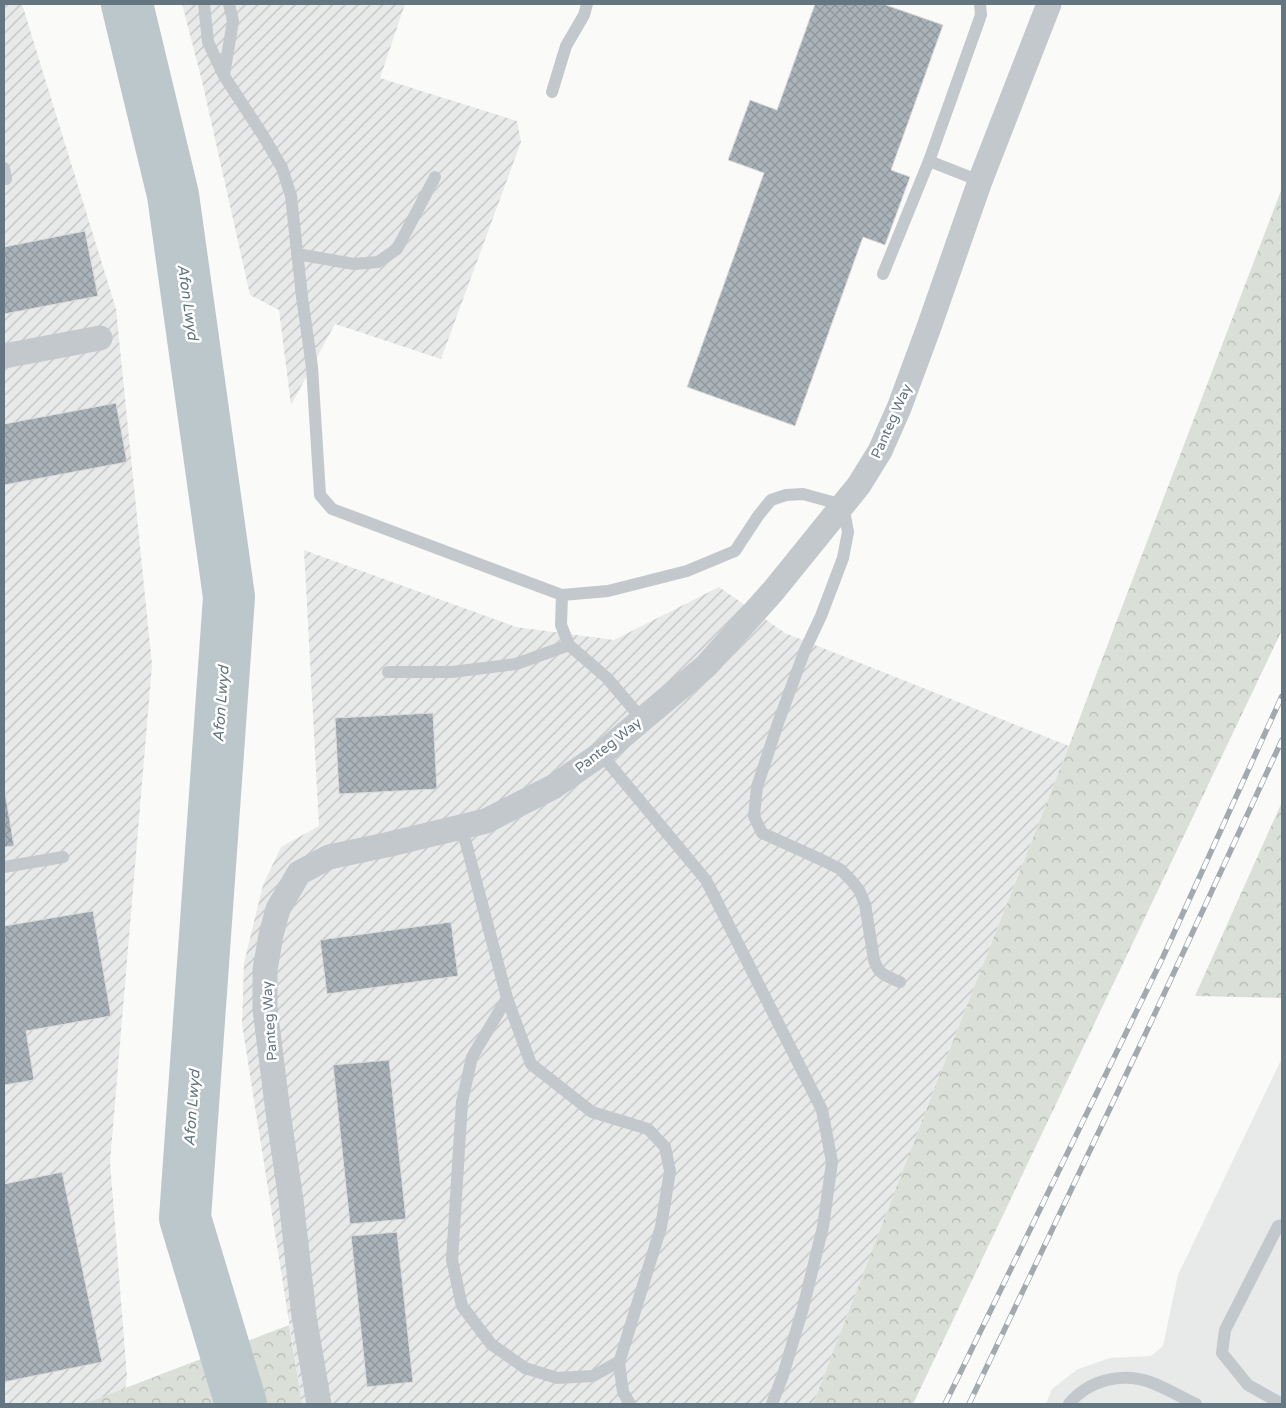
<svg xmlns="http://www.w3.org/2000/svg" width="1286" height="1408" font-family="'Varela Round',sans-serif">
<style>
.built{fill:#e8e9e9}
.industrial{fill:url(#industrial-furrows)}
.forest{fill:url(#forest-crowns)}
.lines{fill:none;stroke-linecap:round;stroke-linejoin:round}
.river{stroke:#bbc7cb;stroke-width:52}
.building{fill:url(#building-cross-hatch);stroke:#dcdcda}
.lane{stroke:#c3c8cc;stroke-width:12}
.street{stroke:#c3c8cc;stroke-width:25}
.rail-casing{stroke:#a2aab0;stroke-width:5.5}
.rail{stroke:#fff;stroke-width:4;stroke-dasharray:11;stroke-linecap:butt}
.labels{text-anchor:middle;stroke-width:5;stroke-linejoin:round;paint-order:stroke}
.street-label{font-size:14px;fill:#657683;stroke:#fff}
.water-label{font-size:15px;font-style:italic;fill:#60757c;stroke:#fff}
</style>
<defs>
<pattern id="industrial-furrows" width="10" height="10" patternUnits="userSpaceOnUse" patternTransform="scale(1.25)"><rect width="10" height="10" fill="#e8e9e9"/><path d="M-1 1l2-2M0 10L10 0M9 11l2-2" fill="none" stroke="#c0c1c2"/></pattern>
<pattern id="forest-crowns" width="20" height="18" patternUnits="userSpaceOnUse" patternTransform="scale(1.25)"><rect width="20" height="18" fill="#dadfd7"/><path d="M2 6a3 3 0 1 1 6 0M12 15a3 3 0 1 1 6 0" fill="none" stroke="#b4b9b4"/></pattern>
<pattern id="building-cross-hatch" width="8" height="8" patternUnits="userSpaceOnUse" patternTransform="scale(1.25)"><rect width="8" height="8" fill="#aab3b9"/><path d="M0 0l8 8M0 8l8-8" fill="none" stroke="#8e969c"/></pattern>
</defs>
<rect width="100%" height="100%" fill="#fafaf8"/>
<path class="built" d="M1282,1058V1404H1046L1052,1389L1078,1369L1110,1358L1151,1356L1163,1346L1178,1275Z"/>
<g class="industrial">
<path d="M4,4H22L116,309L152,665L110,1162L127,1376L123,1404H4Z"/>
<path d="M182,4H405L380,78L517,121L521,142L441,359L335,324L291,405L279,310L250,295L202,81Z"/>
<path d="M304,550L516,627L614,640L719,587L785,633L1069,746L938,1079L813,1404H302L242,1024L244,963L263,885L281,847L319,826Z"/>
</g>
<g class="forest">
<path d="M1282,188V630L913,1404H813L938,1079L1069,746Z"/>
<path d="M1282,802V998L1195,996Z"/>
<path d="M289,1325L302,1404H84Z"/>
</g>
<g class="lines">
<path class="river" d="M127,4L173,195L229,597L185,1218L241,1404"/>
</g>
<g class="building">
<path d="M815,4H883L943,25L891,170L910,177L885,245L863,237L795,426L687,387L764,173L728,160L750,100L777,110Z"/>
<path d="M85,231L98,296L4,314V247Z"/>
<path d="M116,403L127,462L4,485V424Z"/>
<path d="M433,713L437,789L339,794L335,718Z"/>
<path d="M4,786L14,846L4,847Z"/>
<path d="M93,911L111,1016L26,1031L34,1080L4,1085V926Z"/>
<path d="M451,922L458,976L327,994L320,940Z"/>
<path d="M389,1060L406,1219L350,1224L333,1065Z"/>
<path d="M62,1172L102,1362L4,1382V1184Z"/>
<path d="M397,1232L413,1382L367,1387L351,1236Z"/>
</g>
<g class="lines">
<g class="lane">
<path d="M204,4L208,42L224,76L264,137L282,168L291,196L302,297L312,367L320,495L332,509L562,595L608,591L687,571L735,551L758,516L771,500L786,495L803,494L843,505L848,532L843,558L821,616L805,650L778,723L757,787L754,816L762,833L822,860L840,869L850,879L859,890L865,904L874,960C879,975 886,976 900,982"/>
<path d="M980,4L981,15L929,161L980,181"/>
<path d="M224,75L233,21L229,4"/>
<path d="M552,92L566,46L584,15L587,4"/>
<path d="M4,168L6,179"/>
<path d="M297,254L354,264L378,262L397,249L435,177"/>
<path d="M883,274L929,161"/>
<path d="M562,595L561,625L569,645L607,678L642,719"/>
<path d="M388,672H452L516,664L569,645"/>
<path d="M601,754L706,880L822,1110L832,1162L823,1227L803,1308L783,1375L772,1404"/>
<path d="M462,828L507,998L531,1064L592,1112L648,1129L665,1147L670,1171L661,1227L619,1363L623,1392L630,1404"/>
<path d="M4,867L63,857"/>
<path d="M507,998L472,1057L462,1102L452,1260L462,1306L491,1344L525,1368L557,1378L593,1376L620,1361"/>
<path d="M1282,1225L1278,1226L1225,1330L1222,1353L1248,1385L1282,1404"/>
<path d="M1069,1404C1088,1380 1122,1372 1150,1382C1166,1388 1181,1397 1196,1404"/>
</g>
<g class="street">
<path d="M4,356L100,338"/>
<path d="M319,1404L304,1316L291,1200L278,1112L265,1009V970L271,935L278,909L299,873L329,857L386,845L486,821L553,787L601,754L706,666L774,590L859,485L880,451L899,408L929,327L980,181L1049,4"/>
</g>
<g class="rail-casing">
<g id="rail">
<path d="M945,1404L1163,957L1282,696"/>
<path d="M969,1404L1144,1037L1282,740"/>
</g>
</g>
<use href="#rail" class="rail"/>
</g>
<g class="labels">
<g class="street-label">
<text transform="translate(891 421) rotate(-66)" y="5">Panteg Way</text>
<text transform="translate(608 745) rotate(-38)" y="5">Panteg Way</text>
<text transform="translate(269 1021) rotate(-94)" y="5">Panteg Way</text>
</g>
<g class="water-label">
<text transform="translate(188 302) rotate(82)" y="5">Afon Lwyd</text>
<text transform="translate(221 704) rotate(-86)" y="5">Afon Lwyd</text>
<text transform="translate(192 1108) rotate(-86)" y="5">Afon Lwyd</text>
</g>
</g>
<rect width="1286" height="1408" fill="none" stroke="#657683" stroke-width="10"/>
</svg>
